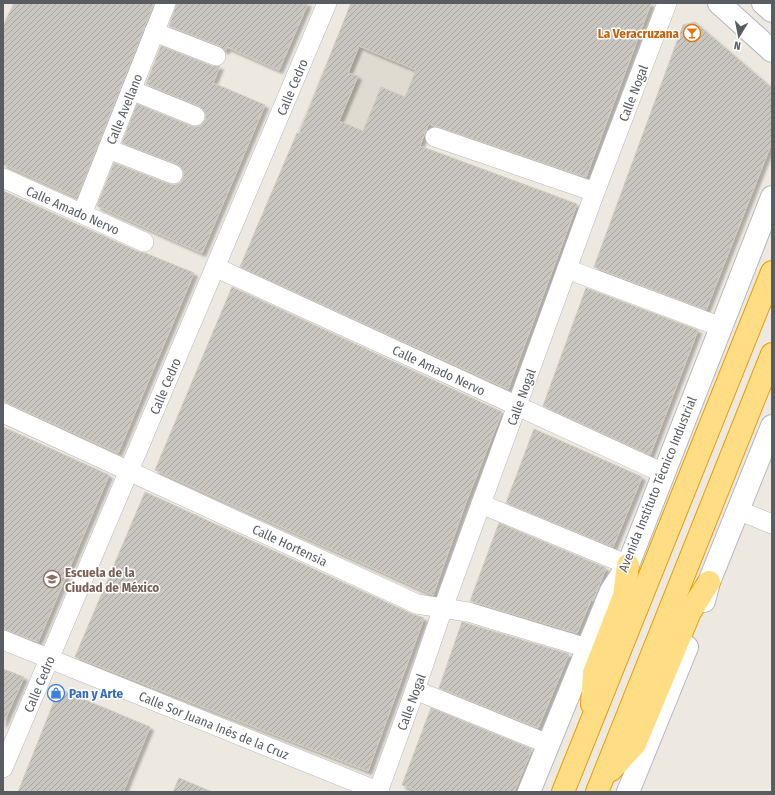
<svg xmlns="http://www.w3.org/2000/svg" width="775" height="795" font-family="'Fira Sans Condensed',sans-serif">
<style>
.education{fill:#dfdbd0}
.building{fill:url(#building-hatch);stroke:#d1cbbe;fill-rule:evenodd;filter:url(#shadow)}
.lines{fill:none;stroke-linecap:round;stroke-linejoin:round}
.street-casing{stroke:#b6b8bd;stroke-width:20}
.secondary-casing{stroke:#b4b8bd;stroke-width:24}
.highway-casing{stroke:#ec9c00;stroke-width:24}
.street{stroke:#fff;stroke-width:19}
.secondary{stroke:#fff;stroke-width:22}
.highway{stroke:#ffdd84;stroke-width:22}
.labels{text-anchor:middle;stroke-width:3;stroke-linejoin:round;paint-order:stroke}
.food-label{font-size:13px;font-weight:bold;fill:#c56008;stroke:#fff;text-anchor:end}
.street-label{font-size:13px;fill:#595d62;stroke:#fff}
.education-label{font-size:13px;font-weight:bold;fill:#785e54;stroke:#fff;text-anchor:start}
.shop-label{font-size:13px;font-weight:bold;fill:#366cbe;stroke:#fff;text-anchor:start}
</style>
<defs>
<pattern id="building-hatch" width="6" height="6" patternUnits="userSpaceOnUse"><rect width="6" height="6" fill="#c9c6bf"/><path d="M-1 1l2-2M0 6l6-6M5 7l2-2" fill="none" stroke="#a6a49f"/></pattern>
<filter id="shadow"><feDropShadow dx="3.5" dy="3.5" stdDeviation="1" flood-color="#0004"/></filter>
</defs>
<rect width="100%" height="100%" fill="#ede9e0"/>
<path class="education" d="M337,37L447,83L408,180L297,133Z"/>
<g class="building">
<path d="M14,3H154L77,197L3,164V26Z"/>
<path d="M177,3H308L279,70L227,47L225,51L220,46L169,26Z"/>
<path d="M351,3H651L586,177L429,124L425,133L420,146L577,204L508,389L240,267L297,133L299,134ZM359,46L416,70L405,97L381,87L363,131L339,121L358,76L348,73Z"/>
<path d="M695,22L772,88V142L706,310L594,267L683,25Z"/>
<path d="M161,46L212,66H220L213,83L265,105L202,253L97,206L114,163L169,184L174,185L180,183L183,178L184,172L181,167L177,164L122,143L137,104L191,126L196,127L201,125L205,120L206,115L204,110L199,106L146,84Z"/>
<path d="M3,191L139,252L145,253L194,273L118,453L3,401Z"/>
<path d="M232,287L502,412L466,502L433,595L155,470Z"/>
<path d="M586,288L698,330L650,455L543,406Z"/>
<path d="M3,427L109,475L38,642L3,629Z"/>
<path d="M534,429L642,477L613,547L506,503Z"/>
<path d="M145,492L412,614L424,618L368,771L75,657Z"/>
<path d="M499,523L606,568L593,601L591,600L577,633L470,601Z"/>
<path d="M462,622L569,654L538,728L439,688Z"/>
<path d="M3,669L24,677L3,724Z"/>
<path d="M59,689L150,727L123,792H18Z"/>
<path d="M431,708L532,749L514,792H420L402,785Z"/>
<path d="M179,778L212,792H173Z"/>
</g>
<g class="lines">
<g class="street-casing">
<g id="street">
<path d="M154,32L216,56"/>
<path d="M131,90L195,116"/>
<path d="M435,137L595,192"/>
<path d="M108,149L173,174"/>
<path d="M3,178L144,242"/>
<path d="M82,214L166,3"/>
<path d="M215,267L663,473"/>
<path d="M567,269L721,327"/>
<path d="M3,413L417,604L468,612L587,648"/>
<path d="M481,504L628,565"/>
<path d="M738,510L772,524"/>
<path d="M3,640L380,792"/>
<path d="M415,690L548,744"/>
<path d="M3,768L327,3"/>
<path d="M378,792L415,690L443,608L595,192L667,3"/>
</g>
</g>
<g class="secondary-casing">
<g id="secondary">
<path d="M719,3L772,51"/>
<path d="M763,3L772,11"/>
<path d="M704,601L709,582L772,426"/>
<path d="M529,792L611,591L628,565L772,197"/>
<path d="M628,792L687,647"/>
</g>
</g>
<g class="highway-casing">
<g id="highway">
<path d="M592,704L594,673L624,596L628,565"/>
<path d="M611,770L635,744L690,612L709,582"/>
<path d="M563,792L772,272"/>
<path d="M597,792L772,354"/>
</g>
</g>
<use href="#street" class="street"/>
<use href="#secondary" class="secondary"/>
<use href="#highway" class="highway"/>
</g>
<defs>
<g id="bar-ring" transform="scale(0.9)"><circle r="9.5" fill="#fff" stroke="#e8710a" stroke-width="1.5"/><path d="M-6-5H6L.8 .8V4.5H3.5V6h-7V4.5H-.8V.8Z" fill="#e8710a"/></g>
<g id="school-ring" transform="scale(0.9)"><circle r="9.5" fill="#fff" stroke="#8d6e63" stroke-width="1.5"/><path d="M0-5L7-2L0 1L-7-2ZM-4 1L0 2.5L4 1V4Q0 6-4 4Z" fill="#8d6e63"/></g>
<g id="shop-ring" transform="scale(0.9)"><circle r="9.5" fill="#fff" stroke="#3f7fe0" stroke-width="1.5"/><path d="M-5-2.5h2.3a2.7 3.5 0 0 1 5.4 0H5L5.5 6h-11ZM-1.5-2.5h3a1.5 2.3 0 0 0-3 0Z" fill="#3f7fe0"/></g>
</defs>
<g fill-rule="evenodd">
<use href="#bar-ring" x="692" y="33"/>
<use href="#school-ring" x="52" y="579"/>
<use href="#shop-ring" x="56" y="693"/>
</g>
<g class="labels">
<g class="food-label">
<text x="679" y="38">La Veracruzana</text>
</g>
<g class="street-label">
<text transform="translate(292 87) rotate(-67)" y="5">Calle Cedro</text>
<text transform="translate(633 93) rotate(-69)" y="5">Calle Nogal</text>
<text transform="translate(124 109) rotate(-68)" y="5">Calle Avellano</text>
<text transform="translate(73 210) rotate(24)" y="5">Calle Amado Nervo</text>
<text transform="translate(439 370) rotate(25)" y="5">Calle Amado Nervo</text>
<text transform="translate(165 386) rotate(-67)" y="5">Calle Cedro</text>
<text transform="translate(521 397) rotate(-70)" y="5">Calle Nogal</text>
<text transform="translate(657 484) rotate(-68)" y="5">Avenida Instituto Técnico Industrial</text>
<text transform="translate(290 545) rotate(25)" y="5">Calle Hortensia</text>
<text transform="translate(39 684) rotate(-67)" y="5">Calle Cedro</text>
<text transform="translate(411 702) rotate(-70)" y="5">Calle Nogal</text>
<text transform="translate(214 725) rotate(22)" y="5">Calle Sor Juana Inés de la Cruz</text>
</g>
<g class="education-label">
<text x="65" y="577">Escuela de la<tspan x="65" dy="15">Ciudad de México</tspan></text>
</g>
<g class="shop-label">
<text x="69" y="698">Pan y Arte</text>
</g>
</g>
<rect width="775" height="795" fill="none" stroke="#595d62" stroke-width="8"/>
<g transform="translate(739 36) rotate(190)" stroke="#ffffff" stroke-width="3" paint-order="stroke">
<path d="M0-3L7 15L0 10L-7 15Z" fill="#595d62"/>
<text y="-6" font-size="11" font-weight="bold" text-anchor="middle" fill="#595d62">N</text>
</g>
</svg>
